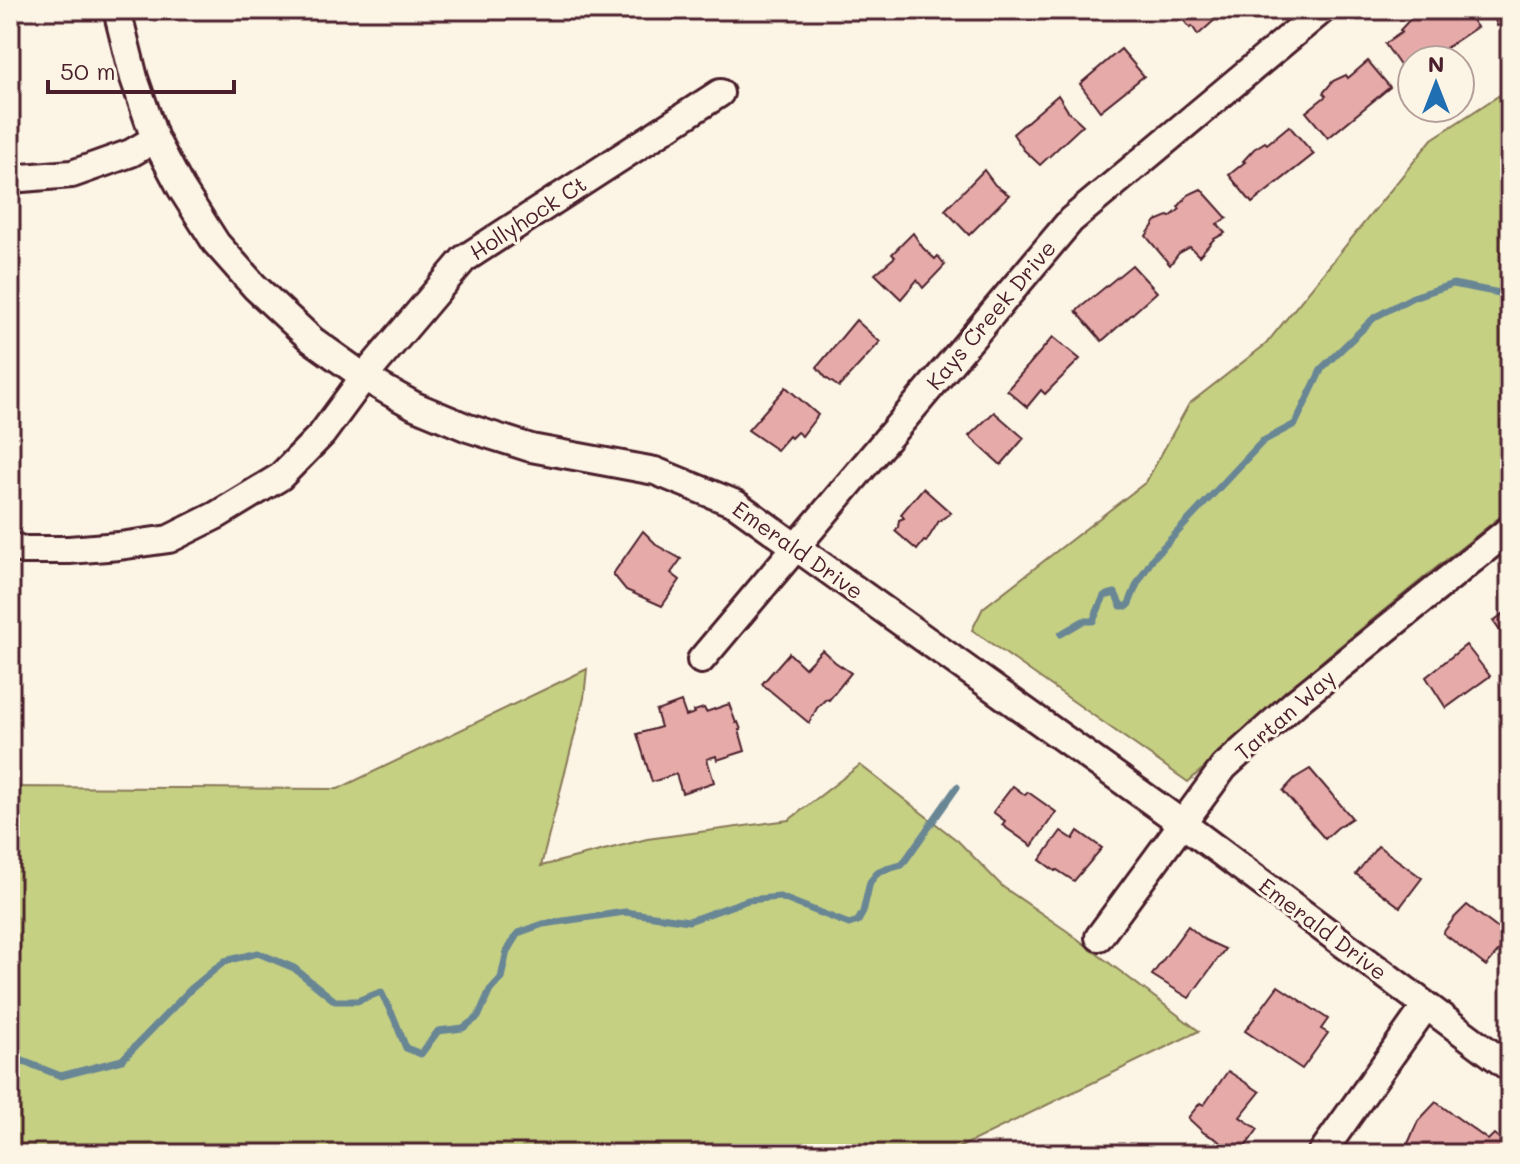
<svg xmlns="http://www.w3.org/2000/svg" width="1520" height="1164" font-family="Mali,sans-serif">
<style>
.green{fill:#c5d083;stroke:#887857;stroke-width:2}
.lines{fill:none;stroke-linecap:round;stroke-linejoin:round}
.stream{stroke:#698695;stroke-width:7}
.building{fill:#e6aba9;stroke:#4a1f2b;stroke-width:2}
.minor-casing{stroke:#4a1f2b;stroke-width:32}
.minor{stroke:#fcf5e5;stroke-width:26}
.labels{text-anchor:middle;stroke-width:6;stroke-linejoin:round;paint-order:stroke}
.street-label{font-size:22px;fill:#4a1f2b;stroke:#fcf5e5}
</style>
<rect width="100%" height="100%" fill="#fcf5e5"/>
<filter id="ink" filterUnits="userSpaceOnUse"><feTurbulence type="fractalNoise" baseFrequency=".0125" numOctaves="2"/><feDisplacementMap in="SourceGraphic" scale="16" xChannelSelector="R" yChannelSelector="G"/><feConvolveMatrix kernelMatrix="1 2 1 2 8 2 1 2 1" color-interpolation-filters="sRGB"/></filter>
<g filter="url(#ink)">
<g class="green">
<path d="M1506,91L1510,98V509L1432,571L1328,656L1188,782L972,630L983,608L1146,482L1189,404L1266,344L1432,139Z"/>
<path d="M587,669L584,698L541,866L647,839L789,820L860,765L958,841L1003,887L1067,931L1199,1031L946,1154H10V787L338,789Z"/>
</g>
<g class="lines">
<g class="stream">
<path d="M1061,634L1083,621H1093L1104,596L1115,593L1121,606H1128L1137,584L1153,558L1263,441L1295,424L1322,368L1375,317L1413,297L1453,284L1510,295"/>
<path d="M10,1056L61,1076L122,1060L191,989L225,961L258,953L294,968L335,1001H357L381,992L394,1018L406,1048L421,1054L438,1031L463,1028L478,1017L490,990L501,978L507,951L518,933L543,924L625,912L689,921L748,900L780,897L849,924L858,921L863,912L870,882L879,871L902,865L957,787"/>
</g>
</g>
<g class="building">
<path d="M1175,10H1210L1218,17L1198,35L1192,26L1190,28Z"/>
<path d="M1425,10H1432L1433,12L1437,10H1464L1477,27L1428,60H1412V70L1406,74L1385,44L1402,32L1400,30L1414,15Z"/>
<path d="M1492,10H1510V21L1497,26Z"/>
<path d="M1121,49L1144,76L1100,111L1080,84Z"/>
<path d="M1368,61L1390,87L1328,138L1306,112L1326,96L1323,93L1333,81L1346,75L1348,78Z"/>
<path d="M1058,95L1068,111L1083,125L1040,165L1024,150L1013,134Z"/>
<path d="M1289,126L1314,154L1252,203L1229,175L1245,162L1243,161L1254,149L1265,142L1267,144Z"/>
<path d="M984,170L995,185L1009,195L969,235L945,210Z"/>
<path d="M1201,189L1227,218L1217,224L1225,233L1214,239L1199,256L1190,247L1179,253L1170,265L1146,236L1156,221L1168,216L1170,217L1180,209L1178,207L1188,195Z"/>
<path d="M913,233L923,248L935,259L938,256L945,265L923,288L917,280L901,299L875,274L895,257L892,254Z"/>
<path d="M1132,265L1157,292L1102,341L1076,311Z"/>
<path d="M856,320L880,342L839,387L826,378L817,367Z"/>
<path d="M1053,337L1080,359L1045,394L1041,390L1027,407L1007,390Z"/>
<path d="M786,387L818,415L802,436L797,432L791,438L789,436L777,450L748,430Z"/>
<path d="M994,412L1024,438L1001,465L969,436Z"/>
<path d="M923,488L951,513L939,521L926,542L924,541L917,550L895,531L898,527L899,520L904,518L901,514Z"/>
<path d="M643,531L658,546L681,559L671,573L680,580L662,606L626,590L613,574Z"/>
<path d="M1510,609V645L1493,621Z"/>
<path d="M1466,645L1490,676L1446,708L1426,677Z"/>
<path d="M822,650L835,662L851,673L829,700L826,699L817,708L809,723L762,684L789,653L805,668Z"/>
<path d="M681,702L686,716L695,713L694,711L704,708L706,712L729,704L736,723L738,722L741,730H739L745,751L717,760L716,756L707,759L714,782L682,793L676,774L652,782L637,734L661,727L656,711Z"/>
<path d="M1310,769L1352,818L1337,828L1325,839L1283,791L1295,778Z"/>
<path d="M1013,786L1025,795L1028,792L1056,812L1032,846L1002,825L1005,821L993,812Z"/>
<path d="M1061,831L1073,839L1078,831L1102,848L1074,881L1057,870L1055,871L1040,860Z"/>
<path d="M1378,846L1422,878L1400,907L1356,874Z"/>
<path d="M1467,905L1510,938L1486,966L1443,933L1454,918Z"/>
<path d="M1188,926L1205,940L1225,949L1189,998L1152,975Z"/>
<path d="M1278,986L1328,1019L1321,1029L1328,1033L1302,1069L1245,1031Z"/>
<path d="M1228,1071L1260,1092L1240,1117L1258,1129L1240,1154H1235L1216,1139L1204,1133L1188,1118L1200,1103L1204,1105Z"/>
<path d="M1436,1102L1488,1140L1494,1134L1510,1147L1504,1154H1412L1405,1150L1418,1121Z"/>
</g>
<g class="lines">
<g class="minor-casing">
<g id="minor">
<path d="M117,10L134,78L155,139L181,188L216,243L255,287L312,340L364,377L388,391L415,406L468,428L531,448L655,471L736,504L1183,824L1510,1068"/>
<path d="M10,179L72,174L131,153L155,139"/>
<path d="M10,546L23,550H69L119,546L169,539L217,515L280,477L322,434L364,377L464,259L720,93"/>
<path d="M701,660L1071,220L1322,10"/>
<path d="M1099,937L1224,767L1296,702L1510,529"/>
<path d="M1321,1154L1426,1006"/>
</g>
</g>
<use href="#minor" class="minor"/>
</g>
</g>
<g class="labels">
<g class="street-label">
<text transform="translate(528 218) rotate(-33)" y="8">Hollyhock Ct</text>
<text transform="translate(991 315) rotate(-50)" y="8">Kays Creek Drive</text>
<text transform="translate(798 550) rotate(35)" y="8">Emerald Drive</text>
<text transform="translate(1285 715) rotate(-41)" y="8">Tartan Way</text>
<text transform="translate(1323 929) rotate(37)" y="8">Emerald Drive</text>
</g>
</g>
<rect width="1520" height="1164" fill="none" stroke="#fcf5e5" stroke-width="40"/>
<rect x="20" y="20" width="1480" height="1124" fill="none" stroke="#4a1f2b" stroke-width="3" filter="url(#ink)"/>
<g transform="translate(1436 84)"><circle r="38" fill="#fcf5e5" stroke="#b59f9b" stroke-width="2"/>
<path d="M0-6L14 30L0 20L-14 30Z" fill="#1f6fb2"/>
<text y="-12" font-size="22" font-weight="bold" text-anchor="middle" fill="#4a1f2b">N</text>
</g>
<path d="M48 80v12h186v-12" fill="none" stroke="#4a1f2b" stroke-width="4"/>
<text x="60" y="80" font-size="24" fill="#4a1f2b" stroke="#fcf5e5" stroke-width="6" paint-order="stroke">50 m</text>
</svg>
